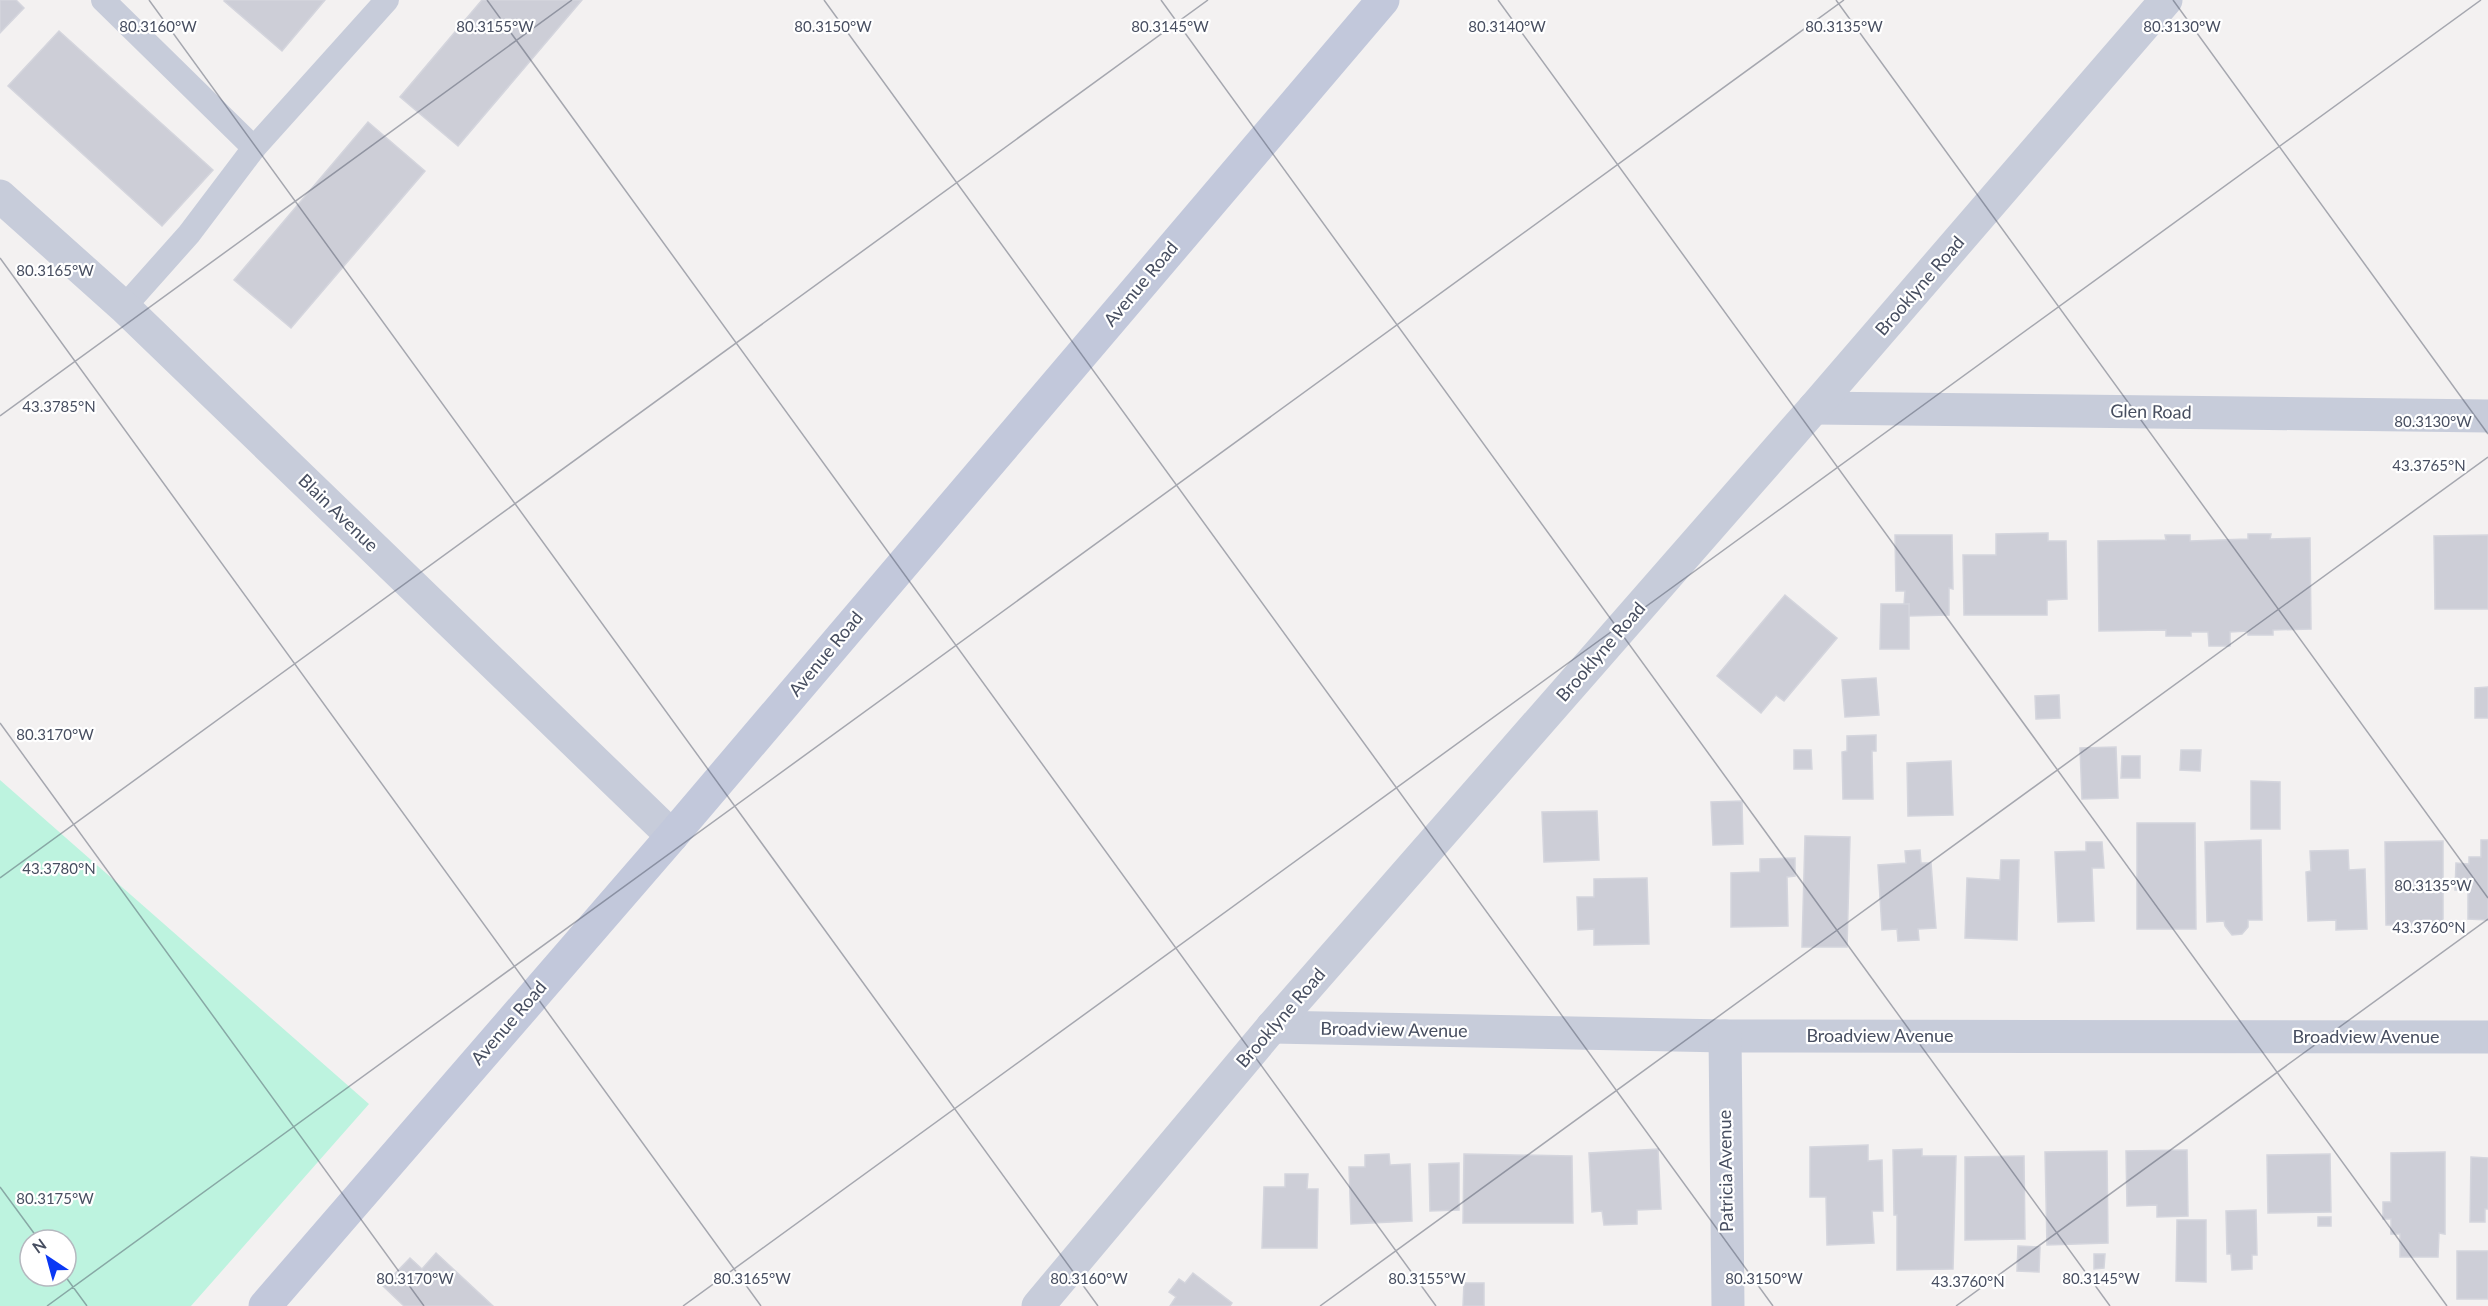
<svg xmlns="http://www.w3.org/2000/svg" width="2488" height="1306" font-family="Lato,sans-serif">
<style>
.green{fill:#bdf3df;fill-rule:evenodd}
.building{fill:#cdced7;stroke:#d4d5dd;stroke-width:1.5}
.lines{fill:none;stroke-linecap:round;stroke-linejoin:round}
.lane{stroke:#c7ccda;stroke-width:24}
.street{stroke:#c7ccda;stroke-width:33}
.secondary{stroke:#c2c8db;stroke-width:33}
.ticks{fill:none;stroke:#474e60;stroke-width:1.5;stroke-opacity:0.45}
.labels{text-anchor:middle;stroke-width:4.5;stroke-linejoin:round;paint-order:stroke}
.street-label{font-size:18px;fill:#474e60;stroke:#fff}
.ticks-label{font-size:15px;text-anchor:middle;fill:#474e60;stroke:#fff;stroke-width:4.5;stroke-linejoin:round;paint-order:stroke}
</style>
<rect width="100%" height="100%" fill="#f3f1f1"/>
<path class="green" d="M0,780L369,1104L191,1306H0ZM30,1240H66V1276H30Z"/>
<g class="building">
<path d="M0,0H16L24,8L0,33Z"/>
<path d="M225,0H325L282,51L224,1Z"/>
<path d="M482,0H582L458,146L400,97Z"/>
<path d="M59,31L213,170L162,226L8,86Z"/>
<path d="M368,122L425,171L291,328L234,280Z"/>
<path d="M2048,533V541H2066L2067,599L2047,600V615H1964L1963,555H1996V534Z"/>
<path d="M2248,534H2271L2270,539L2310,538L2311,629L2273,630V635H2248V631L2230,632V646H2209L2208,632H2191V636H2166V630L2099,631L2098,541L2166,540L2165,535H2190V541L2248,539Z"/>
<path d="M1895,535H1952L1953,589L1949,588V615L1909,616V604L1904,605L1905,591H1896Z"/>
<path d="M2488,535V609H2435L2434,536Z"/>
<path d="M1785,595L1837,638L1784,701L1776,695L1761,713L1717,676Z"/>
<path d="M1881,604H1909V649H1880Z"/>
<path d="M1876,678L1879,715L1845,717L1842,680Z"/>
<path d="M2488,687V718H2475V688Z"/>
<path d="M2059,695L2060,718L2036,719L2035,696Z"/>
<path d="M1876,735V751H1872L1873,799H1843L1842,752L1847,751V736Z"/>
<path d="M2116,747L2118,798L2082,799L2080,748Z"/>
<path d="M1794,750H1811L1812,769H1794Z"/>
<path d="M2181,750H2201L2200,771L2180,770Z"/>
<path d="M2122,756H2140V778H2121Z"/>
<path d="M1951,761L1953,815L1908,816L1907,763Z"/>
<path d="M2251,781L2280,782V829H2251Z"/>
<path d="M1742,801L1743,844L1713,845L1711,802Z"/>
<path d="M1597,811L1599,860L1544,862L1542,812Z"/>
<path d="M2137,823H2195L2196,929H2137Z"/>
<path d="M1805,836L1850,837L1847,947H1802Z"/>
<path d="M2261,840L2262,920H2248V927L2242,934L2232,935L2225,926L2224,921L2207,922L2205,842Z"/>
<path d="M2481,840H2488V920L2468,919V890H2455L2456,863L2469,864V857H2481Z"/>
<path d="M2443,841V925H2386L2385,842Z"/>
<path d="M2086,842H2102L2104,868H2092L2094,921L2058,922L2055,852L2086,851Z"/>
<path d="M1920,850L1921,863H1931L1936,928L1918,929L1919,940L1898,941L1897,929L1882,930L1878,865L1906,863L1905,851Z"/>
<path d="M2348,850L2349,870L2365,869L2367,929L2336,930V920L2308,921L2306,872L2311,871L2310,851Z"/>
<path d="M1795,858V876L1787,877L1788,926L1731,927V873L1760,872V859Z"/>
<path d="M2001,860H2019L2017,940L1965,938L1967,878L2000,880Z"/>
<path d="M1647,878L1649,944L1594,945V929L1578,930L1577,897H1594V879Z"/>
<path d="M1868,1145V1161L1882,1160L1883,1211H1872L1874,1243L1827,1245L1826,1197H1810V1147Z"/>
<path d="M1658,1149L1661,1209L1637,1210V1224L1604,1225L1602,1211L1592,1212L1589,1153Z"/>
<path d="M1922,1149V1156H1956L1953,1269L1897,1270V1215H1894L1893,1150Z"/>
<path d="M2187,1150L2188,1216L2157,1217V1205L2127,1206L2126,1151Z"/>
<path d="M2107,1151L2108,1243L2047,1245L2045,1152Z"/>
<path d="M2445,1152V1234L2439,1233L2438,1257H2400V1234H2391V1219H2383V1202H2391V1153Z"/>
<path d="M1389,1154L1390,1165L1410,1164L1412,1221L1351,1224L1349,1167H1365V1155Z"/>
<path d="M1464,1154L1572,1156L1573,1223H1463Z"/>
<path d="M2330,1154L2331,1212L2268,1213L2267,1155Z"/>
<path d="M2024,1156L2025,1239L1965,1240V1157Z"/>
<path d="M2471,1157L2488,1158V1209H2485V1222H2470Z"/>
<path d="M1459,1163V1210L1430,1211L1429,1164Z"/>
<path d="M1285,1174H1308L1307,1189H1318L1317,1248H1262L1264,1187H1285Z"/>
<path d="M2256,1210L2257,1255H2252V1269L2232,1270L2231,1254H2227L2226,1211Z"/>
<rect x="2318" y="1217" width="13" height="9"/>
<path d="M2177,1220H2206V1282L2176,1281Z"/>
<path d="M2018,1246L2040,1247L2039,1272L2017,1271Z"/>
<rect x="2457" y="1251" width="31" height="48"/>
<path d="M436,1253L493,1306H404L383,1286L410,1258L422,1269Z"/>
<path d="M2094,1254H2105L2104,1268L2094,1269Z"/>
<path d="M1193,1273L1232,1303L1230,1306H1170L1176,1297L1169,1292L1179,1279L1185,1283Z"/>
<path d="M1464,1283H1484V1306H1463Z"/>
</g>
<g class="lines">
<g class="lane">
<path d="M103,0L254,148"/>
<path d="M124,307L189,234L254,148L387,0"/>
</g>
<g class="street">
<path d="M0,196L124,307L672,836"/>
<path d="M1814,408L2488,416"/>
<path d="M1272,1027L1725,1036L2488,1037"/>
<path d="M1725,1036L1728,1306"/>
<path d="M1038,1306L1272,1027L1814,408L2166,0"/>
</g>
<path class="secondary" d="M265,1306L672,836L1383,0"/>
</g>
<path class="ticks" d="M149,0L1098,1306M487,0L1436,1306M824,0L1773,1306M1161,0L2110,1306M1498,0L2447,1306M1836,0L2488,898M2173,0L2488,434M0,258L761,1306M0,416L572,0M0,723L424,1306M0,878L1208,0M0,1187L39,1240M65,1276L87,1306M47,1306L1844,0M683,1306L2481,0M1320,1306L2488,457M1956,1306L2488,919"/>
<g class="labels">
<g class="street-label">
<text transform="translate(1141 284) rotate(-50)" y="6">Avenue Road</text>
<text transform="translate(1920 286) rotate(-49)" y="6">Brooklyne Road</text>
<text transform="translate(2151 412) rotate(1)" y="6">Glen Road</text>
<text transform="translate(338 513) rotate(44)" y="6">Blain Avenue</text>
<text transform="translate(1601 652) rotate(-49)" y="6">Brooklyne Road</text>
<text transform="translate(826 654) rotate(-50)" y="6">Avenue Road</text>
<text transform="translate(1281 1018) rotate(-49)" y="6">Brooklyne Road</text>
<text transform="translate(509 1023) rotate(-49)" y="6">Avenue Road</text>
<text transform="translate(1394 1030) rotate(1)" y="6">Broadview Avenue</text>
<text x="1880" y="1042">Broadview Avenue</text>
<text x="2366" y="1043">Broadview Avenue</text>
<text transform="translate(1726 1171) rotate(-91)" y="6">Patricia Avenue</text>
</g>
</g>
<g class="ticks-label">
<text x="158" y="32">80.3160°W</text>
<text x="495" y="32">80.3155°W</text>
<text x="833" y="32">80.3150°W</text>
<text x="1170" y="32">80.3145°W</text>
<text x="1507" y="32">80.3140°W</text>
<text x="1844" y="32">80.3135°W</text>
<text x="2182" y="32">80.3130°W</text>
<text x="55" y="276">80.3165°W</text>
<text x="59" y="412">43.3785°N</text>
<text x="2433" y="427">80.3130°W</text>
<text x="2429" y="471">43.3765°N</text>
<text x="55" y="740">80.3170°W</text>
<text x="59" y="874">43.3780°N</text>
<text x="2433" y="891">80.3135°W</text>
<text x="2429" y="933">43.3760°N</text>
<text x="55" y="1204">80.3175°W</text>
<text x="415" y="1284">80.3170°W</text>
<text x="752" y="1284">80.3165°W</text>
<text x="1089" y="1284">80.3160°W</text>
<text x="1427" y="1284">80.3155°W</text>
<text x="1764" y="1284">80.3150°W</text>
<text x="2101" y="1284">80.3145°W</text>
<text x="1968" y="1287">43.3760°N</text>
</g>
<g transform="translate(48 1258) rotate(324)"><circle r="28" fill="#ffffff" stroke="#b5b8bf" stroke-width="1.5"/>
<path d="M0-4.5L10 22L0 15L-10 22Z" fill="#0a38f4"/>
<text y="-9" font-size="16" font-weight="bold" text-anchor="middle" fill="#474e60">N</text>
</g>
</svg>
